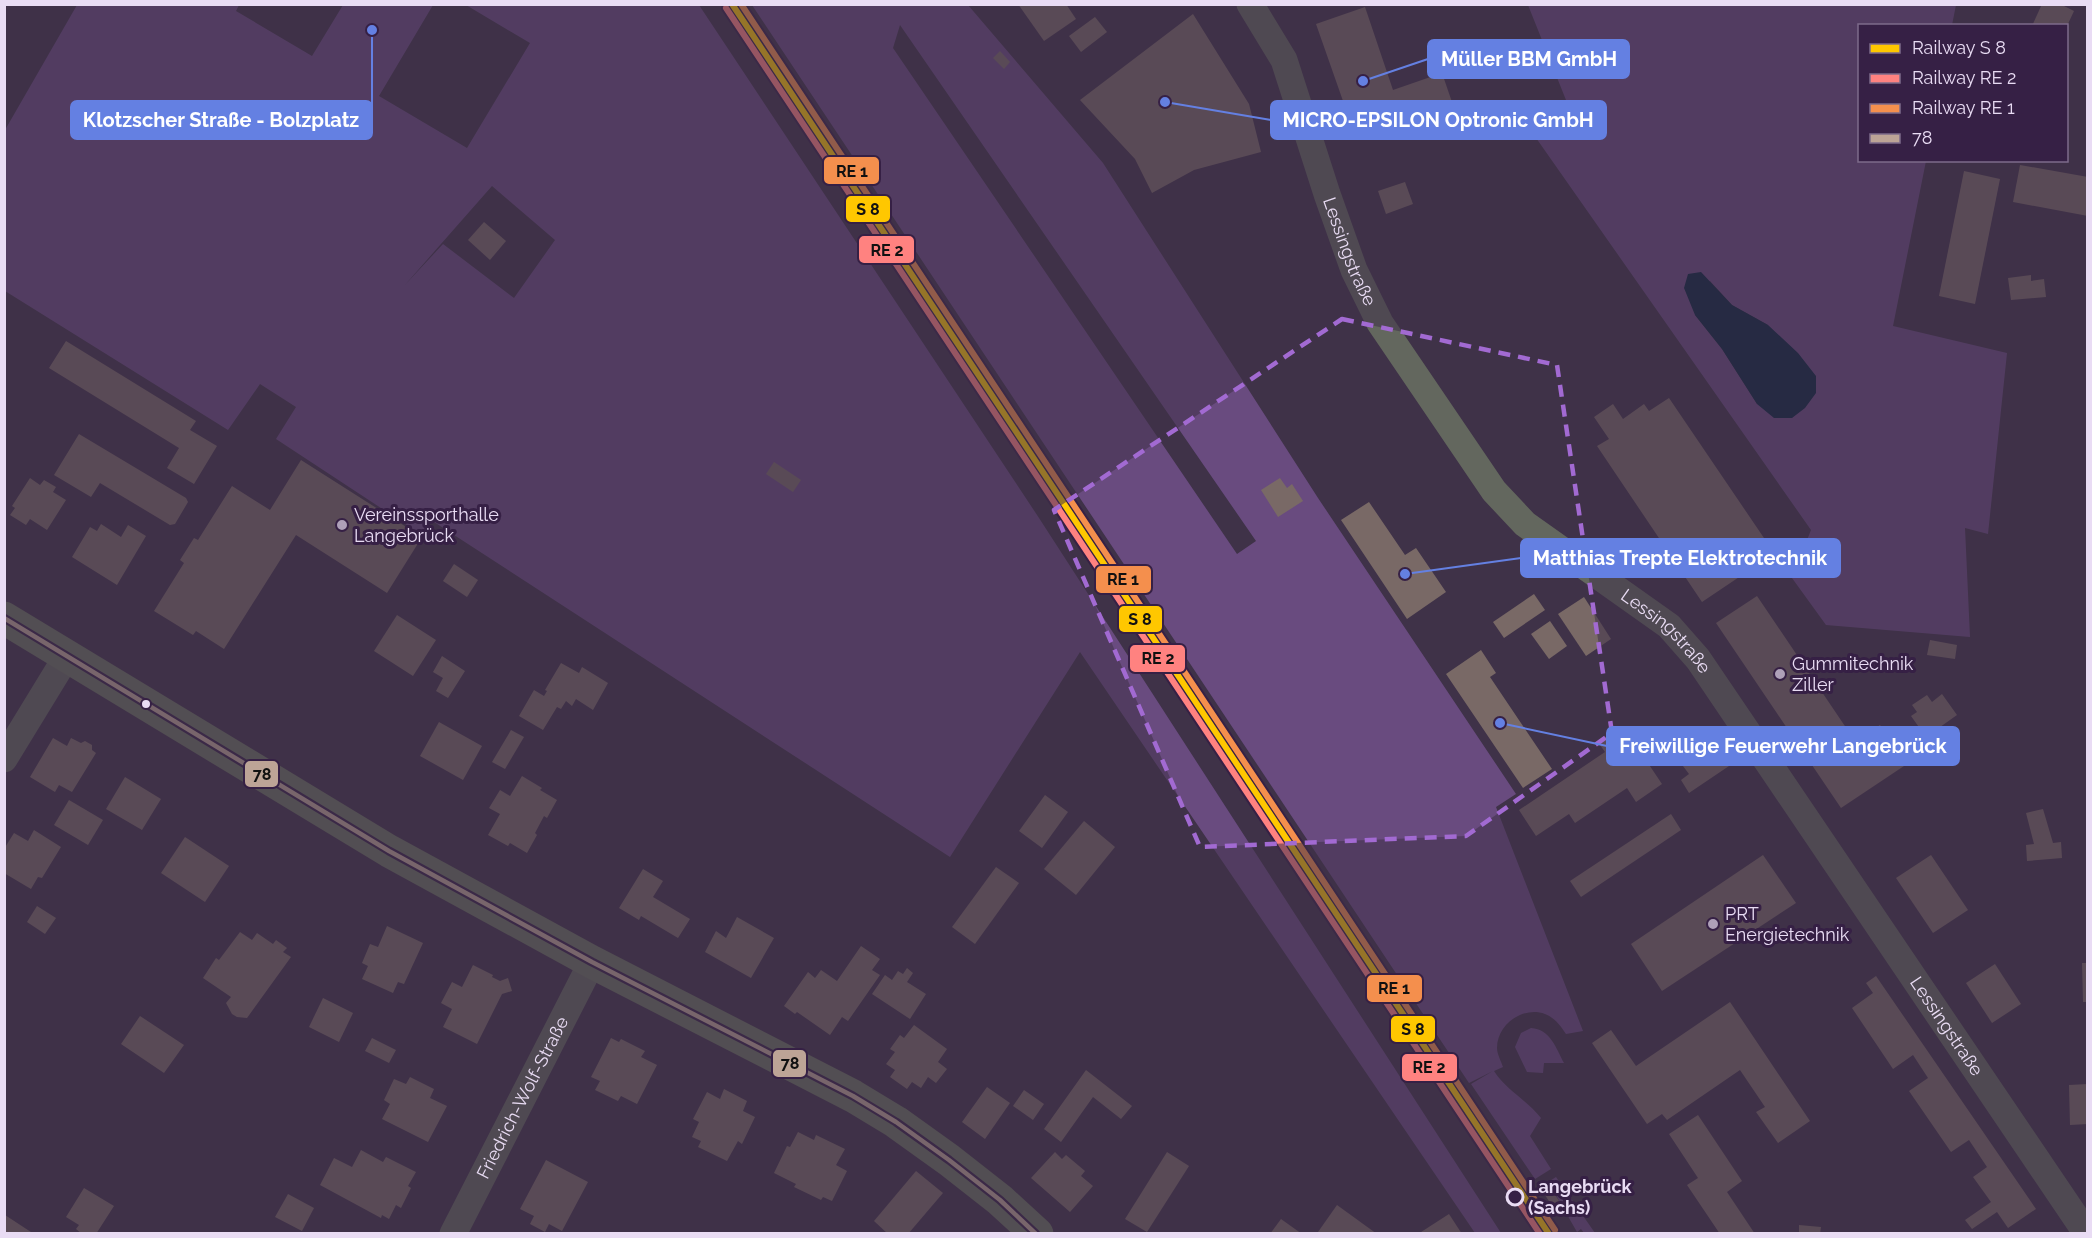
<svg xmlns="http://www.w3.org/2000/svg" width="2092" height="1238" font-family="Raleway,sans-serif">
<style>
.green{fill:#694b7f;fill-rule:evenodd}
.water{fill:#07223c}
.building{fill:#796966}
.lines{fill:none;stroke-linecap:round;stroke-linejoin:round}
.minor{stroke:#63675e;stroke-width:27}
.major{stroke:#69715f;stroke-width:33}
.bus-1-casing{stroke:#362045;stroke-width:9}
.bus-1{stroke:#bda496;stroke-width:4.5}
.rail-1-casing{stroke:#362045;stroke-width:10}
.rail-2-casing{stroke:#362045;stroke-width:10}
.rail-3-casing{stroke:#362045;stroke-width:10}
.rail-1{stroke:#ffc700;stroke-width:6}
.rail-2{stroke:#ff8280;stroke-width:6}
.rail-3{stroke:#f48f4d;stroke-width:6}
.marked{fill:none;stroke:#a26ad2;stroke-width:4.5;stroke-dasharray:12 8;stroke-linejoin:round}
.poi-dot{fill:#aea0b8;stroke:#362045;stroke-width:2}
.bus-dot{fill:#e9dcf4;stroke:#362045;stroke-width:2}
.stop-dot{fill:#362045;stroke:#e9dcf4;stroke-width:3}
.labels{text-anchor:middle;stroke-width:6;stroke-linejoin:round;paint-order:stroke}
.street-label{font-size:18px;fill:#e9dcf4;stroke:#362045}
.poi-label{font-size:18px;fill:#e9dcf4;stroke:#362045;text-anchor:start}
.stop-label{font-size:18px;font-weight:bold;fill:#e9dcf4;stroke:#362045;text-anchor:start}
.leader{fill:none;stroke:#6480e2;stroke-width:2}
.callout-dot{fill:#6480e2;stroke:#362045;stroke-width:2}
.callout{fill:#6480e2;stroke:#6480e2;stroke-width:2}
.callout-label{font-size:20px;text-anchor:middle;font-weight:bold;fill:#fff}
.line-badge{stroke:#362045;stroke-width:2}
.pale-badge-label{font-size:16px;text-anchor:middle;font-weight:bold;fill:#111}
</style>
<rect width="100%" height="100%" fill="#3f3248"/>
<g class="green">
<path d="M77,5H239L236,11L312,56L343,5H433L379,96L467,148L530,43L466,5H699L1039,518L1501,1233H1475L1080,652L950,857L431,520L422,535L276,439L296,407L260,384L228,430L5,291V130ZM492,186L555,240L514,298L443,244L404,286Z"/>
<path d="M752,5H968L1103,163L1318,498L1516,794L1496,807L1583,1031L1566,1034C1560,1025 1555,1018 1545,1014C1523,1006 1497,1024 1497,1048C1497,1054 1501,1061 1503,1067L1494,1071C1506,1090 1527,1100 1541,1118L1530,1136L1551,1169L1535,1179L1471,1084L1493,1071L1469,1083ZM900,25L1256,541L1237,554L893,48Z"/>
<path d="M1528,5H1956L1952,25L1860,26V160L1926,161L1893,326L2007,353L1988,534L1965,528L1970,637L1826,625L1792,578L1811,530L1534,135L1570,110ZM1710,281L1732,305L1768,325L1757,404L1722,349L1695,315Z"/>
<path d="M1531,1028C1550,1029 1556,1048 1564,1063H1544L1543,1073L1527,1072L1515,1047L1521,1033Z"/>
<path d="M1556,1177L1595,1233H1584L1581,1229L1577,1232L1553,1190L1549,1192L1545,1184Z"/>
</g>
<path class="water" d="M1701,272L1732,305L1768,325L1798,353L1816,376V393L1805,408L1792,418H1774L1757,404L1722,349L1695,315L1684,288L1688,274Z"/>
<g class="building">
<path d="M1018,4H1066L1076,19L1044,41Z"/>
<path d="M2042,4H2060L2074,11L2067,26H2032Z"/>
<path d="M1365,7L1393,90L1442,73L1453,105L1356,138L1316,24Z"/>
<path d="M1193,14L1249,104L1261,152L1194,170L1152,193L1135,159L1080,100Z"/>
<path d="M1095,17L1107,32L1081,52L1069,36Z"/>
<path d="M1000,51L1010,62L1004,69L993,58Z"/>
<path d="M2020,165L2088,177V216L2013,202Z"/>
<path d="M1964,171L2000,179L1975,304L1939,296Z"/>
<path d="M1405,182L1413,204L1386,214L1378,191Z"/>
<path d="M484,222L506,241L490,260L468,240Z"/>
<path d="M2031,275V281L2044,279L2046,297L2011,300L2008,278Z"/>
<path d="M66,341L196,421L190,430L217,446L194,484L167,468L179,448L49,368Z"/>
<path d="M1669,398L1764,538L1760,563L1702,602L1597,446L1609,439L1594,417L1613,404L1623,419L1644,404L1649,411Z"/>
<path d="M79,434L186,498L188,502L175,524L170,525L100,483L91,497L54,475Z"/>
<path d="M301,460L422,537L387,593L296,535L224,649L196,631L193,635L154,611L184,563L180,560L194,538L198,540L232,486L270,510Z"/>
<path d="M774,462L801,480L793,492L766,474Z"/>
<path d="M30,478L40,485L44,480L56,487L53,492L66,500L47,530L30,519L26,525L10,515L15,508L12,506Z"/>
<path d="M1280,478L1287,488L1292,484L1303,501L1278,517L1261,490Z"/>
<path d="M1369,502L1405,555L1416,548L1446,592L1407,619L1341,520Z"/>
<path d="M101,524L121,537L128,525L146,536L117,585L72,557L90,527L97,531Z"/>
<path d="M454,564L478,580L467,597L443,581Z"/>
<path d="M1534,594L1545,610L1504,638L1493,622Z"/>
<path d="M1757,596L1855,741L1880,725L1907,764L1841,808L1716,623Z"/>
<path d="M1584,597L1611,639L1586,656L1558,614Z"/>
<path d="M397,615L436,640L413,676L374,651Z"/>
<path d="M1550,621L1567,646L1549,659L1531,634Z"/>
<path d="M1930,640L1957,645L1955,659L1927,655Z"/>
<path d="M1481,650L1496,673L1490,677L1552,769L1523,788L1446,674Z"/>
<path d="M442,656L465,671L448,698L436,691L443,678L433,672Z"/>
<path d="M561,663L579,673L582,667L608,683L593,710L576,699L572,706L566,701L561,709L557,707L543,730L519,716L534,690L544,696L547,691L545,690Z"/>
<path d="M1942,694L1957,715L1926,737L1911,716L1917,712L1912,705L1927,695L1932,702Z"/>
<path d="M439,722L482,746L463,780L420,756Z"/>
<path d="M1623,726L1662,784L1636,802L1627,788L1575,823L1569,814L1536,836L1519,810L1605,752L1598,742Z"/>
<path d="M511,730L524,737L505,769L492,762Z"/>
<path d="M1708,737L1729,766L1689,793L1681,780L1689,774L1677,758Z"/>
<path d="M53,738L67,746L71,738L81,743L85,741L92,745V750L96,753L72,792L59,785L55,792L30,777Z"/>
<path d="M522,776L542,788L540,790L557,800L547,818L544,816L535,833L537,835L527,853L510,843L508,846L488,835L500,814L489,808L500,790L510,796Z"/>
<path d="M125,777L161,799L142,830L106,809Z"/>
<path d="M1045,795L1068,812L1042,848L1019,831Z"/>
<path d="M69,800L103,820L88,845L54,825Z"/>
<path d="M2043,809L2053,843L2061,842L2062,858L2027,861L2026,845L2034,844L2026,813Z"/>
<path d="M1671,814L1681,830L1581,897L1570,881Z"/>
<path d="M1084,821L1115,847L1076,895L1044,869Z"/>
<path d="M34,830L61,847L42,878L38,877L31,889L4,873V849L14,833L28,841Z"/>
<path d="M185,837L229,866L205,902L161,873Z"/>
<path d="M1763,855L1796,903L1662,991L1631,944Z"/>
<path d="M1931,855L1968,910L1933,933L1896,878Z"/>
<path d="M996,867L1019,883L975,944L952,927Z"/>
<path d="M643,869L663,881L653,897L690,919L678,938L641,916L639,920L619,908Z"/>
<path d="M37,906L56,918L45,934L27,922Z"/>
<path d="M737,917L774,938L751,978L705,952L716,931L726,938Z"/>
<path d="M387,926L423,943L404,984L398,982L393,993L362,979L368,966L362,963L370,944L378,947Z"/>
<path d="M240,932L252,940L257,933L273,944L276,940L287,948L283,952L291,957L247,1018L237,1017L232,1014L226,1003L231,997L203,978L216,958L219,960Z"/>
<path d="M861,946L880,959L872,970L880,975L848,1021L842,1017L830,1035L797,1012L795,1014L784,1006L808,972L815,978L821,970L837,981Z"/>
<path d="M2082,963H2088V1002H2083Z"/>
<path d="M1995,964L2021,1004L1992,1023L1966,983Z"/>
<path d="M473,965L493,975L492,977L500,981L508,978L512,991L502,994L477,1044L443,1027L452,1009L441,1003L452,982L462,987Z"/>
<path d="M907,968L913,973L907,982L926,994L910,1019L872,994L885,975L892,980L898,971L903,974Z"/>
<path d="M1876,976L2036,1209L2008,1228L1997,1212L1972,1229L1965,1220L1991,1202L1973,1177L1987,1167L1969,1140L1951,1152L1909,1091L1928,1078L1913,1055L1893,1069L1852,1008L1873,993L1866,983Z"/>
<path d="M323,998L353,1013L339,1042L309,1027Z"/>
<path d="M1730,1002L1810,1121L1778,1143L1756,1112L1765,1107L1740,1070L1667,1120L1662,1114L1647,1124L1592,1043L1611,1030L1636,1066Z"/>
<path d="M140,1016L184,1045L164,1073L121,1044Z"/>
<path d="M914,1025L947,1049L938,1062L947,1069L936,1083L928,1077L921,1088L912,1082L907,1089L890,1077L895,1070L886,1064L895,1052L890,1049L900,1035L904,1038Z"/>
<path d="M372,1038L396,1050L389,1063L365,1051Z"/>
<path d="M611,1038L619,1042L621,1039L645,1051L641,1057L657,1065L637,1104L621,1096L618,1101L595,1090L600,1081L591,1077Z"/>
<path d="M1086,1070L1132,1106L1121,1119L1093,1097L1061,1142L1044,1129Z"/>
<path d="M410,1077L434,1089L430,1098L447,1106L428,1142L382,1119L390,1104L384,1100L394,1079L406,1084Z"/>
<path d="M2088,1084V1124L2070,1125L2069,1085Z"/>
<path d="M987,1087L1010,1103L985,1139L962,1122Z"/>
<path d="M724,1089L747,1101L743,1111L755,1117L742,1144L738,1141L727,1161L698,1147L701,1141L692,1137L699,1122L693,1119L707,1092L720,1099Z"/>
<path d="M1024,1090L1044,1104L1033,1120L1013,1106Z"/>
<path d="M1698,1115L1742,1181L1727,1192L1755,1234H1720L1687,1185L1698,1178L1669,1134Z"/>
<path d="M798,1132L814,1140L816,1135L845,1149L836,1165L847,1171L832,1201L823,1197L821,1200L794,1187L796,1184L774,1173L787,1146L790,1147Z"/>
<path d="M361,1150L383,1162L386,1157L416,1172L408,1186L411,1188L401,1208L396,1205L389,1219L382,1215L381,1218L320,1185L334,1158L352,1167Z"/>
<path d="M1055,1152L1062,1159L1066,1155L1085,1171L1081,1176L1093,1186L1070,1212L1031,1178Z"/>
<path d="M1167,1152L1189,1166L1147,1232L1125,1219Z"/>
<path d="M546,1160L588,1182L562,1231L549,1224L545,1232L530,1224L534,1216L520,1209Z"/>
<path d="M916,1171L943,1193L908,1234H888L874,1221Z"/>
<path d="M84,1188L114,1206L96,1234H82L76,1229L79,1225L66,1217Z"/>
<path d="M1552,1190L1563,1207L1556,1212L1545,1195Z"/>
<path d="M288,1194L314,1208L302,1231L275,1217Z"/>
<path d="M1337,1205L1377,1234H1321L1318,1232Z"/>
<path d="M1449,1214L1462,1234H1418Z"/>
<path d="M5,1215L34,1234H4Z"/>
<path d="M1281,1219L1302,1234H1270Z"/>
<path d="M1799,1225L1821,1227L1820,1234H1799Z"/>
</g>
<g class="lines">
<g class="minor">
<path id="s1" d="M1250,4L1284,60L1327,194L1354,270L1380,323L1494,491L1525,524L1669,626L1698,659L2087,1234"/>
<path d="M4,759L67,656"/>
<path id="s2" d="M453,1234L592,962"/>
</g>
<path class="major" d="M4,618L389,851L592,962L853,1096L896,1122L949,1160L1000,1200L1037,1234"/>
<g class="bus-1-casing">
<path id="bus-1" d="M4,618L389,851L592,962L853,1096L896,1122L949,1160L1000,1200L1036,1234"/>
</g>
<use href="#bus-1" class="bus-1"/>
<g class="rail-1-casing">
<path id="rail-1" d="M732,4L1549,1234"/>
</g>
<g class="rail-2-casing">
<path id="rail-2" d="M726,8L1540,1234"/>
</g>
<g class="rail-3-casing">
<path id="rail-3" d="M741,4L1555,1230"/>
</g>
<use href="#rail-1" class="rail-1"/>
<use href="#rail-2" class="rail-2"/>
<use href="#rail-3" class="rail-3"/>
</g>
<path d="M0 0H2092V1238H0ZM1342,319L1557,365L1612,733L1466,836L1200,847L1054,510Z" fill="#3f3248" fill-opacity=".55" fill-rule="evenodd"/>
<path class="marked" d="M1342,319L1557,365L1612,733L1466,836L1200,847L1054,510Z"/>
<g class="poi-dot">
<circle cx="342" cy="525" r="6"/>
<circle cx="1780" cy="674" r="6"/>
<circle cx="1713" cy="924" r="6"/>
</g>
<circle class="bus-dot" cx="146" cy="704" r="5"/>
<circle class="stop-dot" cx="1515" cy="1197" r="8"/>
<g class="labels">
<g class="street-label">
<text dy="6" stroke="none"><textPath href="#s1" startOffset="268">Lessingstraße</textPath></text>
<text dy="6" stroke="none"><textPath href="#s1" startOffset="772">Lessingstraße</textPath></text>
<text dy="6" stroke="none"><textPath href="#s1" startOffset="1258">Lessingstraße</textPath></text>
<text dy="6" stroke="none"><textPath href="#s2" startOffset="153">Friedrich-Wolf-Straße</textPath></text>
</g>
<g class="poi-label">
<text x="354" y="521">Vereinssporthalle<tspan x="354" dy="21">Langebrück</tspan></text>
<text x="1792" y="670">Gummitechnik<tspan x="1792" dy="21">Ziller</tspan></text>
<text x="1725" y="920">PRT<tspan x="1725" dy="21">Energietechnik</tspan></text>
</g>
<g class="stop-label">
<text x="1528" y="1193">Langebrück<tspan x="1528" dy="21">(Sachs)</tspan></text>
</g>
</g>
<path class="leader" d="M1363 81L1428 59M372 30L372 120M1165 102L1271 120M1405 574L1521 558M1500 723L1607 746"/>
<g class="callout-dot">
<circle cx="1363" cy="81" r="6"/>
<circle cx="372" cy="30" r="6"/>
<circle cx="1165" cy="102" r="6"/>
<circle cx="1405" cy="574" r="6"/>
<circle cx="1500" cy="723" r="6"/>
</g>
<g class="callout">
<rect x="1428" y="40" width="201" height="38" rx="6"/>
<rect x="71" y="101" width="301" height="38" rx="6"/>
<rect x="1271" y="101" width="335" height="38" rx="6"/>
<rect x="1521" y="539" width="319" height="38" rx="6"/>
<rect x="1607" y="727" width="352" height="38" rx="6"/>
</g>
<g class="callout-label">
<text x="1529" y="66">Müller BBM GmbH</text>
<text x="221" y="127">Klotzscher Straße - Bolzplatz</text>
<text x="1438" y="127">MICRO-EPSILON Optronic GmbH</text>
<text x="1680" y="565">Matthias Trepte Elektrotechnik</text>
<text x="1783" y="753">Freiwillige Feuerwehr Langebrück</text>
</g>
<g class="line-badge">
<rect x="823" y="156" width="57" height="29" rx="6" fill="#f48f4d"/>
<rect x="845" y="195" width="46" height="28" rx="6" fill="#ffc700"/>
<rect x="858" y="235" width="57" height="29" rx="6" fill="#ff8280"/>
<rect x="1095" y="565" width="57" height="29" rx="6" fill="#f48f4d"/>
<rect x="1118" y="605" width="45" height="28" rx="6" fill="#ffc700"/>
<rect x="1129" y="644" width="57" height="29" rx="6" fill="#ff8280"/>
<rect x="244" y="760" width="35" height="28" rx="6" fill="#bda496"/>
<rect x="1366" y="974" width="57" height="29" rx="6" fill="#f48f4d"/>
<rect x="1390" y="1015" width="46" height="28" rx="6" fill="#ffc700"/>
<rect x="772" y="1049" width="35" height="29" rx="6" fill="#bda496"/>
<rect x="1401" y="1053" width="57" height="29" rx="6" fill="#ff8280"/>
</g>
<g class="pale-badge-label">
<text x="852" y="177">RE 1</text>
<text x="868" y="215">S 8</text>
<text x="887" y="256">RE 2</text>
<text x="1123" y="585">RE 1</text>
<text x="1140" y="625">S 8</text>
<text x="1158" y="664">RE 2</text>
<text x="262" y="780">78</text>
<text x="1394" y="994">RE 1</text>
<text x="1413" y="1035">S 8</text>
<text x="790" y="1069">78</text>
<text x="1429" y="1073">RE 2</text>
</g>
<rect width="2092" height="1238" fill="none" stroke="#e9dcf4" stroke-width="12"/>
<rect x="1858" y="24" width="210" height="138" fill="#362045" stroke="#7e6b8b" stroke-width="1.5"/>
<rect x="1870" y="44" width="30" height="9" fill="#ffc700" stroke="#7e6b8b" stroke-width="1.5"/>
<text x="1912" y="54" font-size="18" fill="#e9dcf4">Railway S 8</text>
<rect x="1870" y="74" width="30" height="9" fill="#ff8280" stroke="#7e6b8b" stroke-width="1.5"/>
<text x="1912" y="84" font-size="18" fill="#e9dcf4">Railway RE 2</text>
<rect x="1870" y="104" width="30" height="9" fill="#f48f4d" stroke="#7e6b8b" stroke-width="1.5"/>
<text x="1912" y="114" font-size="18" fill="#e9dcf4">Railway RE 1</text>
<rect x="1870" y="134" width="30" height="9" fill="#bda496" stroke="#7e6b8b" stroke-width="1.5"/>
<text x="1912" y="144" font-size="18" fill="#e9dcf4">78</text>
</svg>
